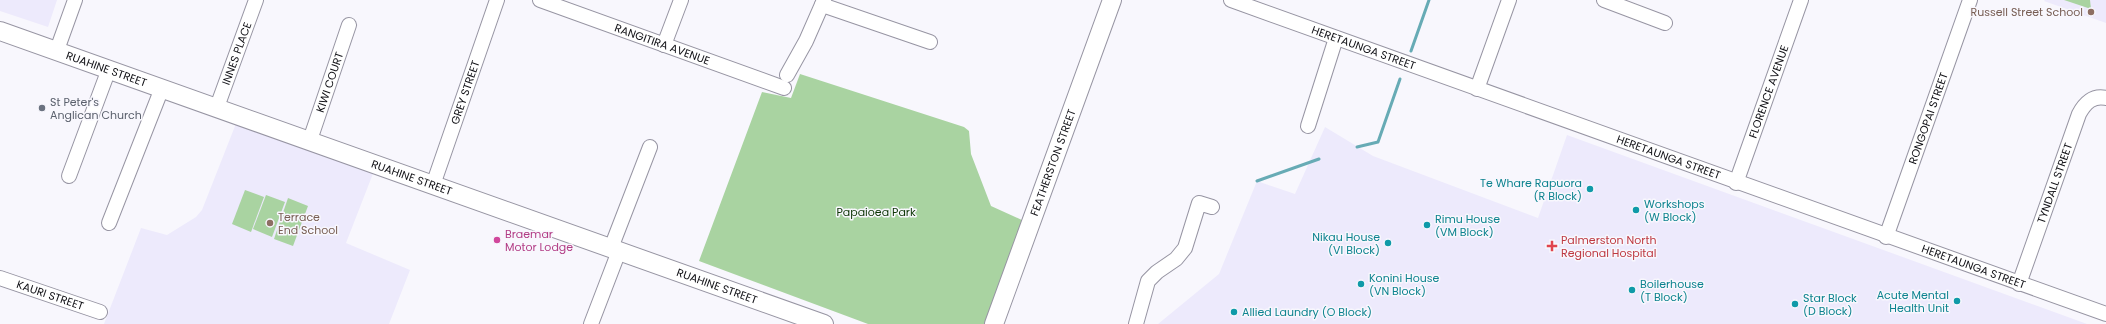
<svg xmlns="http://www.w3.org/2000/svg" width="2106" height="324" font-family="Poppins,sans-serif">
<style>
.built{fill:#edeafc}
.green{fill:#a9d3a1}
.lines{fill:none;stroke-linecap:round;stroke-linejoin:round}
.stream{stroke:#67abb5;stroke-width:3}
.minor-casing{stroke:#9795a3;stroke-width:16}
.major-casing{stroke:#9795a3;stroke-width:20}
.minor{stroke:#fff;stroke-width:14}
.major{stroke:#fff;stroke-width:18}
.education-dot{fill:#8d6e63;stroke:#f8f7fd;stroke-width:1.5}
.worship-dot{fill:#6b7280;stroke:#f8f7fd;stroke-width:1.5}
.culture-dot{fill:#0f9aa8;stroke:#f8f7fd;stroke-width:1.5}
.hotel-dot{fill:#d1479c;stroke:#f8f7fd;stroke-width:1.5}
.health-dot{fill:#e0444e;stroke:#f8f7fd;stroke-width:1.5}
.labels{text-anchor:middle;stroke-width:3;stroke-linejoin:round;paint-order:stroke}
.education-label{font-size:11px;fill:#785e54;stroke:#f8f7fd;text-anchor:end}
.street-label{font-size:11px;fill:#101015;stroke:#f8f7fd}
.worship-label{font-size:11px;fill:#5b616d;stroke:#f8f7fd;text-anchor:start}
.culture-label{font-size:11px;fill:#0d838f;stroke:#f8f7fd;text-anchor:start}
.park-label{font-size:11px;fill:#0b3403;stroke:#f8f7fd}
.hotel-label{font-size:11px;fill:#b23c85;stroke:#f8f7fd;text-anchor:start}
.health-label{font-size:11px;fill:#be3a42;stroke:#f8f7fd;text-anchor:start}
</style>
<rect width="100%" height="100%" fill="#f8f7fd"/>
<g class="built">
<path d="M0,0H57L48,27L0,11Z"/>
<path d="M2045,0H2106V23L2044,1Z"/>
<path d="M237,121L374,171L346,243L410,270L389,324H104L141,228L167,235L196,217L202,210Z"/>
<path d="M1325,127L1373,156L1538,218L1567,135L2087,324H1158L1219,274L1257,181L1295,194Z"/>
</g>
<g class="green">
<path d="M2064,0H2090L2091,9Z"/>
<path d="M800,74L964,127L969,131L971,154L991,206L1024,221L988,324H868L699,261L762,92L791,98Z"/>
<path d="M245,190L264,197L251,232L232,224Z"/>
<path d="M266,195L285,202L272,237L253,229Z"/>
<path d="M288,198L308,206L293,246L274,239Z"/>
</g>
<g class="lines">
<g class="stream">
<path d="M1411,51L1429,0"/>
<path d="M1357,147L1378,142L1400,79"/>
<path d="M1257,181L1319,159"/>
</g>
<g class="minor-casing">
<g id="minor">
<path id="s1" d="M540,0L784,88"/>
<path id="s2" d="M1231,0L2106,314"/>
<path d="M1604,0L1665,23"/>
<path d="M822,5L930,42"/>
<path d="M664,45L681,0"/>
<path d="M57,50L75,0"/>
<path d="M787,75L806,41L824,0"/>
<path d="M1477,89L1509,0"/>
<path id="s3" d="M217,107L256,0"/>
<path d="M1308,126L1336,38"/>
<path id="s4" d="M310,140L349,25"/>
<path d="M69,176L109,69"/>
<path id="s5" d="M1736,183L1801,0"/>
<path id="s6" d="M433,185L497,0"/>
<path d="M109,223L162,88"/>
<path id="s7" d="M1886,237L1970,0"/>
<path d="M611,248L650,147"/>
<path id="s8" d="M0,278L100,312"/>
<path id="s9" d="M2019,284L2079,114C2085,103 2093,95 2106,98"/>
<path d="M591,324L619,251"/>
<path d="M1136,324L1148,281L1157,272L1176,259L1185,248L1199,203L1212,207"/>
</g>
</g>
<g class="major-casing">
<g id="major">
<path id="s10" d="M0,31L824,324"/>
<path id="s11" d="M994,324L1112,0"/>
</g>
</g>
<use href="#minor" class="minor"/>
<use href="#major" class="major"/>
</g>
<g class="education-dot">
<circle cx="2091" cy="12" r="4"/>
<circle cx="270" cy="223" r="4"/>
</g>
<circle class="worship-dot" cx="42" cy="108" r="4"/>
<g class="culture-dot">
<circle cx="1590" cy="189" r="4"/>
<circle cx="1636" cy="210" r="4"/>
<circle cx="1427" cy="225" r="4"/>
<circle cx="1388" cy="243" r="4"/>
<circle cx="1361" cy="284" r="4"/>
<circle cx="1632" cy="290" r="4"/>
<circle cx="1957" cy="301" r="4"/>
<circle cx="1795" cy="304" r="4"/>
<circle cx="1234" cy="312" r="4"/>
</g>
<circle class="hotel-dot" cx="497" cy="240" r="4"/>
<path class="health-dot" d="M1550 240h4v4h4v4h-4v4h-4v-4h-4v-4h4z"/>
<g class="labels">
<g class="education-label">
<text x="2083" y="16">Russell Street School</text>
<text x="278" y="221" text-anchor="start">Terrace<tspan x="278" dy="13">End School</tspan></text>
</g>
<g class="street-label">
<text dy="4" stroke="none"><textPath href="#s1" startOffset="130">RANGITIRA AVENUE</textPath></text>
<text dy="4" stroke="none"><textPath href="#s2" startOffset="141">HERETAUNGA STREET</textPath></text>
<text dy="4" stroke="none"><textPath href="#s3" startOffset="57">INNES PLACE</textPath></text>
<text dy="4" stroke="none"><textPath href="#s10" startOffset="113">RUAHINE STREET</textPath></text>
<text dy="4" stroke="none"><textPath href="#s4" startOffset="61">KIWI COURT</textPath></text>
<text dy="4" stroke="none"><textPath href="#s5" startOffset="97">FLORENCE AVENUE</textPath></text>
<text dy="4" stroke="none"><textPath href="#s6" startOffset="98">GREY STREET</textPath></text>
<text dy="4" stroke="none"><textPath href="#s7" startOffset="126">RONGOPAI STREET</textPath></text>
<text dy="4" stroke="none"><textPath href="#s2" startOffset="465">HERETAUNGA STREET</textPath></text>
<text dy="4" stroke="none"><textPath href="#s11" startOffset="172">FEATHERSTON STREET</textPath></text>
<text dy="4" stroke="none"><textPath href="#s10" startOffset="437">RUAHINE STREET</textPath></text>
<text dy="4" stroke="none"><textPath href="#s9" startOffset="107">TYNDALL STREET</textPath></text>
<text dy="4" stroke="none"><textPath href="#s2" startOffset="789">HERETAUNGA STREET</textPath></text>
<text dy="4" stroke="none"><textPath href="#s10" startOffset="761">RUAHINE STREET</textPath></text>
<text dy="4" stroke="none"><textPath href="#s8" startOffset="53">KAURI STREET</textPath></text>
</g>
<g class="worship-label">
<text x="50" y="106">St Peter's<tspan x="50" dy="13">Anglican Church</tspan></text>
</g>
<g class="culture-label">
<text x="1582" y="187" text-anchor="end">Te Whare Rapuora<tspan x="1582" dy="13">(R Block)</tspan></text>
<text x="1644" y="208">Workshops<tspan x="1644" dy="13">(W Block)</tspan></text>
<text x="1435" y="223">Rimu House<tspan x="1435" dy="13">(VM Block)</tspan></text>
<text x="1380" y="241" text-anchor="end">Nikau House<tspan x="1380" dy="13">(VI Block)</tspan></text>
<text x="1369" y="282">Konini House<tspan x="1369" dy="13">(VN Block)</tspan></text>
<text x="1640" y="288">Boilerhouse<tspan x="1640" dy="13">(T Block)</tspan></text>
<text x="1949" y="299" text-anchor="end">Acute Mental<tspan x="1949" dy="13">Health Unit</tspan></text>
<text x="1803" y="302">Star Block<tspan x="1803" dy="13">(D Block)</tspan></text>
<text x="1242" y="316">Allied Laundry (O Block)</text>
</g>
<g class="park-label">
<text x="876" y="216">Papaioea Park</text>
</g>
<g class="hotel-label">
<text x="505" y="238">Braemar<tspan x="505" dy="13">Motor Lodge</tspan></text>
</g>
<g class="health-label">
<text x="1561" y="244">Palmerston North<tspan x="1561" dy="13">Regional Hospital</tspan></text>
</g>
</g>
</svg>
